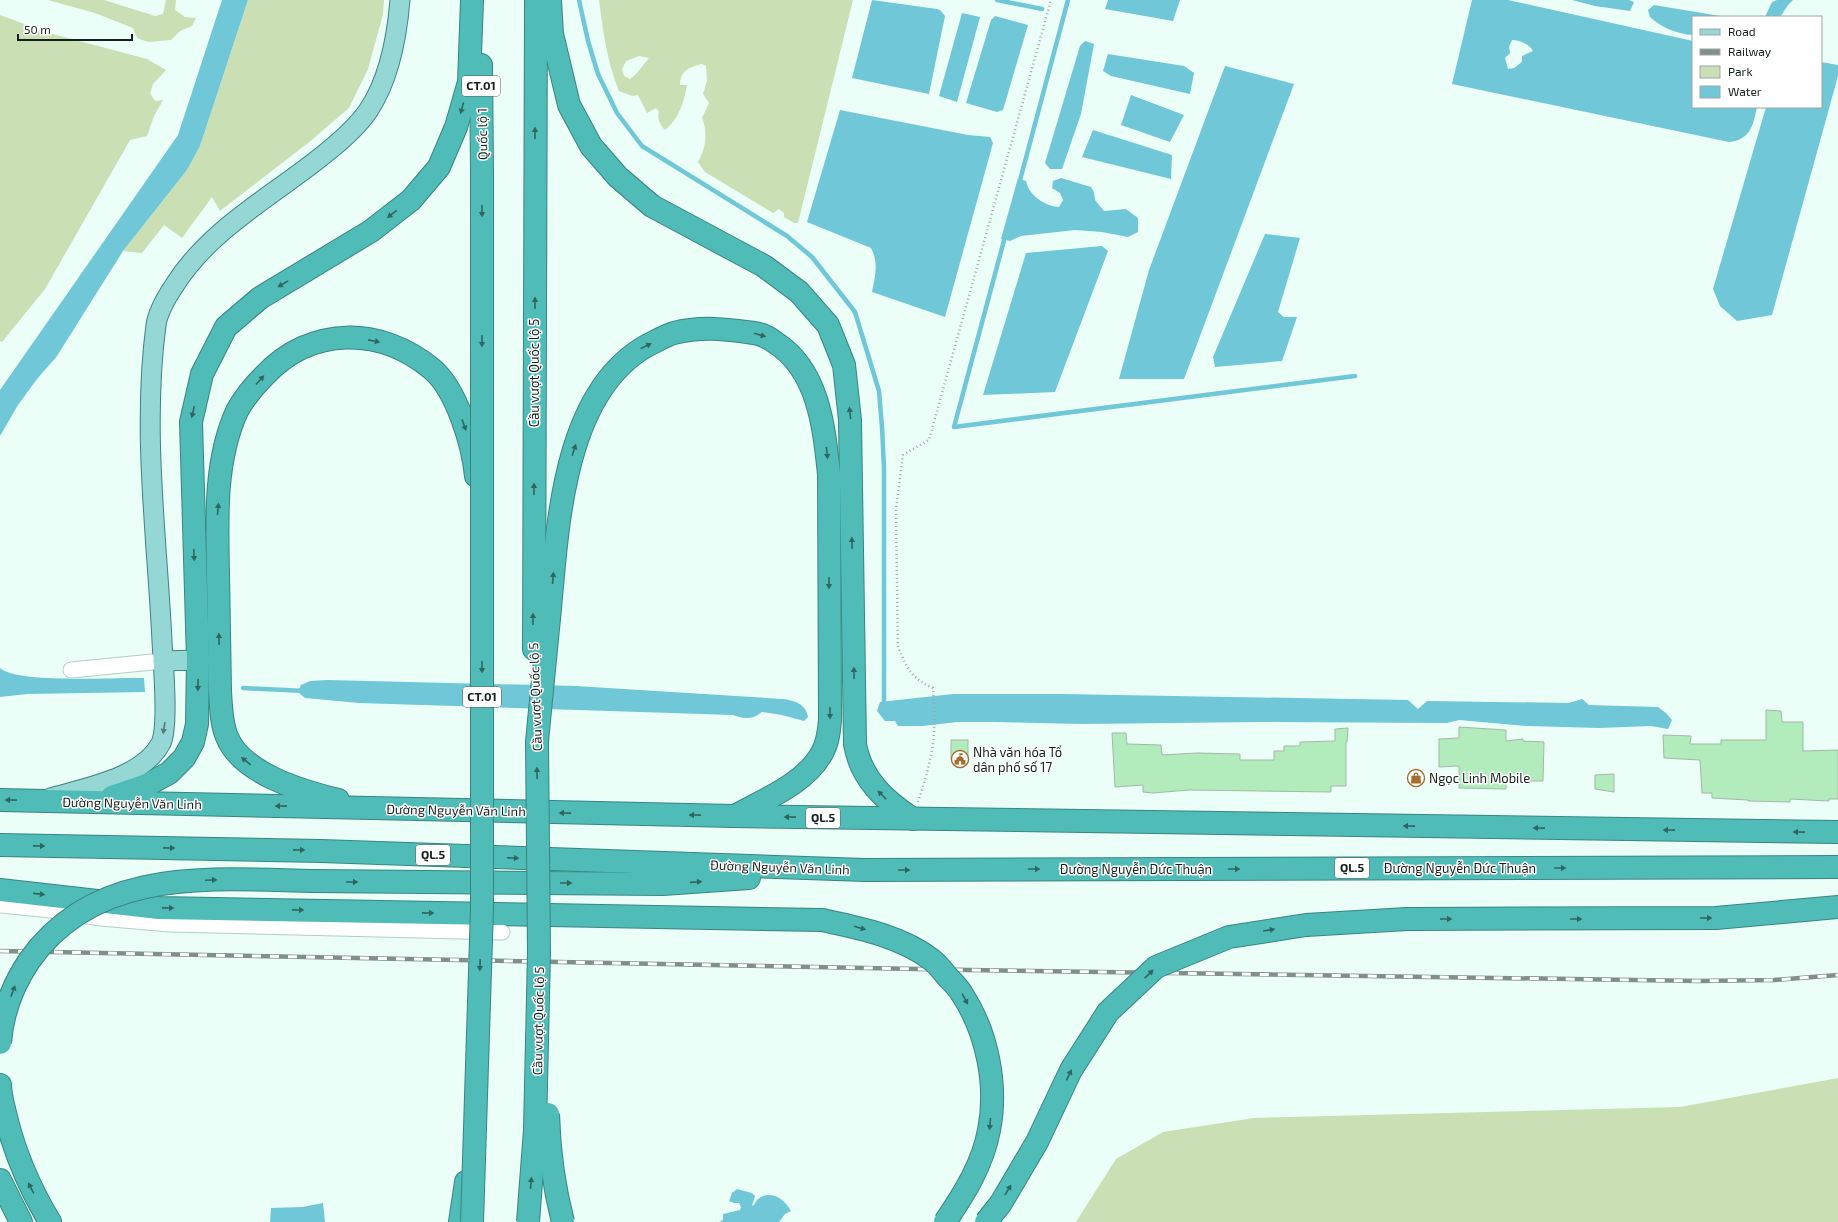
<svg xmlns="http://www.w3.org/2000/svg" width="1838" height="1222" font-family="'Exo 2',sans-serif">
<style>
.green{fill:#cadfb3;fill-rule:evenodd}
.water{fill:#70c7d8;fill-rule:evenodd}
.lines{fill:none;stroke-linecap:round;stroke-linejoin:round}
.stream{stroke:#70c7d8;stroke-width:4.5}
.building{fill:#b3ecbc;stroke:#a3b9a6}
.minor-casing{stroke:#b1cfc3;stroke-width:17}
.major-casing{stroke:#3b8581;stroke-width:21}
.highway-casing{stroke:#3b8581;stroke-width:24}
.path{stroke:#9baba5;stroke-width:2.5;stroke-dasharray:1 3;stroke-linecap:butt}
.minor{stroke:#fff;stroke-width:15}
.major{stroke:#95d7d4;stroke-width:19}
.highway{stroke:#4fbcb7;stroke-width:22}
.rail-casing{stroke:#808f89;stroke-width:4.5}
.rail{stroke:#fff;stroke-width:3;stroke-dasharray:9;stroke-linecap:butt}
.highway-bridge-casing{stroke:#3b8581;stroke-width:24;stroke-linecap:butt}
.highway-bridge{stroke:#4fbcb7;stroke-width:22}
.oneway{fill:#2f6662}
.oneway2{fill:#557c78}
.labels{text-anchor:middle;stroke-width:3;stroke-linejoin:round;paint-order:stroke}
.shield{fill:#fff;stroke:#5b6360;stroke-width:1}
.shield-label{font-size:12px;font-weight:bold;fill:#15201c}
.street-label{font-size:13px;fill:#15201c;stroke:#fff}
.poi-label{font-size:13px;fill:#15201c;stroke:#fff;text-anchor:start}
</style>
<rect width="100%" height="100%" fill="#ebfef7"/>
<g class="green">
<path d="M48,0H104L155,16L163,14L166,0H176L175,10L185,17L196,18L192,26L180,31L171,40L148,42L137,38L133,28L95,13Z"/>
<path d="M248,0H384L383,14L368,69L349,108L308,143L220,211L212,197L182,238L164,225L142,253L123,251L187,170L200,146Z"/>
<path d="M599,0H853L798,223H794L784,217V213L779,209L773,213L705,172L698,162C706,149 708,131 702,118L709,103L703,94L707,81L706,66L702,64C689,67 680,71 680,85H687C684,102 679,119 665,130C660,125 657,119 659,112L656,108L647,113L638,95L632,96L619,91C607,62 603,31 599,0ZM639,56L649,58L636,74L630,79L624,76L622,69L626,61Z"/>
<path d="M0,15L49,33L147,59L166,70L153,84L150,93L155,101L163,100L154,116L147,136L130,140L45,289L2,342L0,341Z"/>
<path d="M1838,1078V1222H1076L1116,1159L1163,1132L1254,1118L1680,1107Z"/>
</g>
<g class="water">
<path d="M222,0H248L200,146L187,170L123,251L57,356L37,379L18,405L0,436V390L178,135Z"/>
<path d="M872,0L937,9L940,10L945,16L929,94L852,78Z"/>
<path d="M1108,0H1180L1173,21L1105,9Z"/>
<path d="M1472,0H1508L1693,41V107H1757C1753,126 1750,140 1729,142L1452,84ZM1512,40C1519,40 1530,44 1533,51L1522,56V62L1514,68L1508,69L1505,58L1510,53L1509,47Z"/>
<path d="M1572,0H1629L1634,2L1630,11L1595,6Z"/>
<path d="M1777,0H1793L1788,5L1780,17H1765L1772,2Z"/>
<path d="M1654,5L1726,17H1693V35C1677,34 1662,28 1650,17L1648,10Z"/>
<path d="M962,13L980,17L957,102L939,96Z"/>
<path d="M995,16L1028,25L1003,110L997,112L966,103L991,20Z"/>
<path d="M1085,41L1094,44L1081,114L1062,169H1050L1045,163L1080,46Z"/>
<path d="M1108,54L1184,66L1194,73L1190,94L1111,76L1103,71Z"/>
<path d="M1821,62L1838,65V76L1772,315L1737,321L1720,306L1713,289L1766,107H1821Z"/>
<path d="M1225,66L1294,84L1184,379H1119L1149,270Z"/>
<path d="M1131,95L1184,115L1170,142L1121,125Z"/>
<path d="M840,110L968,135L990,137L993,143L945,317L872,292C875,276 879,263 871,248L807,222Z"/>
<path d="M1093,130L1172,155L1171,179L1082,157Z"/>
<path d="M1018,178L1026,181C1029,196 1045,206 1059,207L1063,200L1060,193L1052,188L1053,181L1061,178L1091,187L1094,192L1095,200L1104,211L1126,209L1138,218V232L1128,237L1102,232L1075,230L1021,236L1010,241L1001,239Z"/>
<path d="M1265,234L1300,238L1278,312L1284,317H1297L1282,361L1215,367L1213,357Z"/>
<path d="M1102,246L1108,251L1055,392L983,395L1026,253Z"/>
<path d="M0,668C17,684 117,677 144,678L145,692L27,694L0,697Z"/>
<path d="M327,680L576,686L782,699C794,700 806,704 808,717L804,721L782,715L762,712C752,720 744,719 733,715L359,703L305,698L298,692L301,685L310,681Z"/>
<path d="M953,694H1061L1408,700L1418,709L1427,701L1569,703L1582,699L1589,705L1658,707L1666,713L1672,720L1668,729L1651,726L1599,728L1527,726L1459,720L1447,723L1259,722L1082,724L993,722H957L923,726H898L895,721H885L877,711L880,702Z"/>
<path d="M737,1189L752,1193L755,1196L752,1206C755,1205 755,1202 758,1199C770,1189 785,1199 791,1211L785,1214L779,1222H719L723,1220V1214L740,1210L741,1207L739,1203H734L729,1201L732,1193Z"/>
<path d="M323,1203L325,1222H270L271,1208L302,1207Z"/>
</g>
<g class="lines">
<g class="stream">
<path d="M579,0L588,41L598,74L617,113L642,146L787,236L812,257L855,312L879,391L882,427L884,468V706L885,705"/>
<path d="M997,0L1042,9"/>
<path d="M1019,184L1068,0"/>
<path d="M1006,233L954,427L1355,376"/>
<path d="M243,688L305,691"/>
</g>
</g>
<g class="building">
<path d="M1766,710L1781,711L1782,722H1803V751L1838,750V799H1829V801L1790,799V802L1748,801V800L1712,798V793H1702L1700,760L1664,758L1663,735L1691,736L1690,744H1721V740H1766Z"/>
<path d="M1459,727L1506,730V741L1523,739V741L1544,742L1543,781H1506V789L1459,788V766L1439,767V739L1459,738Z"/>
<path d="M1348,728L1347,742H1346V786H1331V792L1189,790L1153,793L1143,792V785L1115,787L1112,733H1126L1127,744L1161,745L1162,755L1197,753L1240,754V760H1274V751H1284V746H1300V742L1335,741V729Z"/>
<rect x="951" y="740" width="17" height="19"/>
<path d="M1614,774V792L1595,789V775Z"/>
</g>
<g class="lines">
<g class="minor-casing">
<g id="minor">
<path d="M71,670L163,661"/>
<path d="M0,905L51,910L101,918L170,924L502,932"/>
</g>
</g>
<g class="major-casing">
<g id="major">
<path d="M163,661L198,660"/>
<path d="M50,798C85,788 143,778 161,743C169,726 163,662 162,641C157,537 142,430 156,325C158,311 166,298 174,286C210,228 275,195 327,152C342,140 357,127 368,111C389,80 397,37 400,0"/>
</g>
</g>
<g class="highway-casing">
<g id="highway">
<path d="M550,0L552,34L569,105L591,146L618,177L652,206L764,266L799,292L828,325L844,365L850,420L855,744C861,779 884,800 913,819"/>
<path d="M481,65L482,172"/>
<path d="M534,649L536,0"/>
<path d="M537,742C541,697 546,652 550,608C558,522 564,385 654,342C660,339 667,335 674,333C701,326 726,329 754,333C763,334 769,338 776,343C819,371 824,428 829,474L830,720C829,731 828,743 822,753C805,784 765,799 735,816"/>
<path d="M112,797L147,785L169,773L184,758L193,742L197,724L198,660L191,422L202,374L226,327L260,298L371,231L411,200L439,167L456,127L469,82L472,0"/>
<path d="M0,800L734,816L1838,832"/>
<path d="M338,800C302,791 242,774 227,737C221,723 221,706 220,691C219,652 219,613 218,574C217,521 214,461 237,411C244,398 253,387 264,376C311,326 380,326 432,369C457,390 473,445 476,476"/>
<path d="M0,845L321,851L865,870L1838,867"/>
<path d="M313,881L663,884L749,878"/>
<path d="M0,890L159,908L822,920"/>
<path d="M1407,919L1716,918L1838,907"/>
<path d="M0,1085C0,1094 3,1104 5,1113C14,1152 29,1187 50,1222"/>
<path d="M0,1180L21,1222"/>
<path d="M460,1222L466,1182"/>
</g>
</g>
<path class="path" d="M918,802C925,779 933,756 934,732C935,718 934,703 933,688C910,677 908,670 898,647L896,509L903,455L929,440L1051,0"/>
<use href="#minor" class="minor"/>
<use href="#major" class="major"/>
<use href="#highway" class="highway"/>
<g class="rail-casing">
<path id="rail" d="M0,951L969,970L1698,981L1774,980L1838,975"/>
</g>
<use href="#rail" class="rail"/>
<g class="highway-bridge-casing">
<g id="highway-bridge">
<path d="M822,920C859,928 901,936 932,960C937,964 942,970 946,975C951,981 958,987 962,994C987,1032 998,1085 989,1130C983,1164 964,1194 945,1222"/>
<path d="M0,1043C2,1014 13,985 29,961C95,866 212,879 313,881"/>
<path d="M548,1114C549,1151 554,1187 563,1222"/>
<path d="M472,1222L482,908V172"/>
<path d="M528,1222L535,1130L539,952L537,742"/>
<path d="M986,1222L1001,1203L1037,1142L1071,1070L1108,1012L1156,967L1229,937L1306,925L1407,919"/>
</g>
</g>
<use href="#highway-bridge" class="highway-bridge"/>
</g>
<defs><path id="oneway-solid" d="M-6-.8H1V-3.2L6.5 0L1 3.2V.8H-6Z"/></defs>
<g class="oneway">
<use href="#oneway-solid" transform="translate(462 108) rotate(105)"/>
<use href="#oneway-solid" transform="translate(535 133) rotate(-90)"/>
<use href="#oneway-solid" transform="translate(482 211) rotate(90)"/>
<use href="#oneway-solid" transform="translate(392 214) rotate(143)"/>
<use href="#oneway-solid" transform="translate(283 284) rotate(149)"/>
<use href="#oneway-solid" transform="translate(535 303) rotate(-90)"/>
<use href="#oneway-solid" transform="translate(760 335) rotate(16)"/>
<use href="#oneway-solid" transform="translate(374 341) rotate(11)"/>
<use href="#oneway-solid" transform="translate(482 341) rotate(90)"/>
<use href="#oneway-solid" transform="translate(646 346) rotate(-26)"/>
<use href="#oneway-solid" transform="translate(260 380) rotate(-48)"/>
<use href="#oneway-solid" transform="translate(193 412) rotate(103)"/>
<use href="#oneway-solid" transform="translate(850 413) rotate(-96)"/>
<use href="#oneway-solid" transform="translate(464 425) rotate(70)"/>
<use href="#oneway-solid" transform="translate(574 450) rotate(-72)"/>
<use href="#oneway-solid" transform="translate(827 453) rotate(84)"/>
<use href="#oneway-solid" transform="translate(534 489) rotate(-90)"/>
<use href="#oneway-solid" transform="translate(218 509) rotate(-85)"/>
<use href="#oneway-solid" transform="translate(852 543) rotate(-91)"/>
<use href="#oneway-solid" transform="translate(194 555) rotate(88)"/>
<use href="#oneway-solid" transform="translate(553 578) rotate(-85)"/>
<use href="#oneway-solid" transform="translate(829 583) rotate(90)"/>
<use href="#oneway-solid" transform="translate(533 619) rotate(-90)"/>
<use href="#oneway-solid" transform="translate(219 639) rotate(-91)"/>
<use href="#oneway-solid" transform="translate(482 667) rotate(90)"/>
<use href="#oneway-solid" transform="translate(854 673) rotate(-91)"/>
<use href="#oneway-solid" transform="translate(198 685) rotate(91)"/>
<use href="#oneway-solid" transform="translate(830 713) rotate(90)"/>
<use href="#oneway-solid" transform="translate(246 761) rotate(-141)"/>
<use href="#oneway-solid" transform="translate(537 773) rotate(-91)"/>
<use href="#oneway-solid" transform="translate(882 795) rotate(-135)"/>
<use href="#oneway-solid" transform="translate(11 800) rotate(-179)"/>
<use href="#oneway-solid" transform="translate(281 806) rotate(-179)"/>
<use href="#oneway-solid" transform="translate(565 813) rotate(-179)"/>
<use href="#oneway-solid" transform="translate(695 815) rotate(-179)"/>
<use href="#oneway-solid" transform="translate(790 817) rotate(-179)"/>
<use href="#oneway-solid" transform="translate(1409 826) rotate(-179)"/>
<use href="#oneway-solid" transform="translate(1539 828) rotate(-179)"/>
<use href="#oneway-solid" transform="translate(1669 830) rotate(-179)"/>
<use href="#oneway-solid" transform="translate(1799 832) rotate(-179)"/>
<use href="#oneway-solid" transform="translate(39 846) rotate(1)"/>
<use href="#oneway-solid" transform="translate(169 848) rotate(1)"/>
<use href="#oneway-solid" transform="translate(299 850) rotate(1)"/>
<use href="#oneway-solid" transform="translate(513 858) rotate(2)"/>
<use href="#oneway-solid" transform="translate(1560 868)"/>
<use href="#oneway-solid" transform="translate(1034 869)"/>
<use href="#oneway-solid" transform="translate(1234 869)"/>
<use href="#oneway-solid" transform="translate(904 870)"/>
<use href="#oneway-solid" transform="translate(211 880) rotate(-3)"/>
<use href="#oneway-solid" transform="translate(352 882)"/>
<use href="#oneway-solid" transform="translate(696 882) rotate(-4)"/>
<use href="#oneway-solid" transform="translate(566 883)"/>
<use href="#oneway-solid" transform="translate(39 894) rotate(6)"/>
<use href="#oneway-solid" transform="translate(168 908) rotate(1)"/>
<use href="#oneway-solid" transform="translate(298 910) rotate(1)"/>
<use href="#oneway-solid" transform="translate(428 913) rotate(1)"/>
<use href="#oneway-solid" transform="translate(1706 918)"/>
<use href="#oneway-solid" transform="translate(1446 919)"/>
<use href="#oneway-solid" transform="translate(1576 919)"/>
<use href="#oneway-solid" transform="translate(860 928) rotate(16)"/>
<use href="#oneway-solid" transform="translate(1269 930) rotate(-9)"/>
<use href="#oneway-solid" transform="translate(480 965) rotate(92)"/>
<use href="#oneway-solid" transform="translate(1149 974) rotate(-44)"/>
<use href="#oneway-solid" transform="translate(13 991) rotate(-70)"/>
<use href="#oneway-solid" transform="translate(965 999) rotate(62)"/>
<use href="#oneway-solid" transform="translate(1069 1075) rotate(-64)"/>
<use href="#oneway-solid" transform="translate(990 1124) rotate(95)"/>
<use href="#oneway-solid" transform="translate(531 1183) rotate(-85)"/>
<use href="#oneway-solid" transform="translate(31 1188) rotate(-117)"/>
<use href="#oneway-solid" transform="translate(1008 1190) rotate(-59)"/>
</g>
<use class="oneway2" href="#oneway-solid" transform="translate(164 728) rotate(99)"/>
<defs>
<g id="civic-ring" transform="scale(0.9)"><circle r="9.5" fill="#fff" stroke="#a66c2c" stroke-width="1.5"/><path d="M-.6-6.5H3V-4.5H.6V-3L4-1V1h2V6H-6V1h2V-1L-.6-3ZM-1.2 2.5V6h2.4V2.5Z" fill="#a66c2c"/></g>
<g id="shop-ring" transform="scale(0.9)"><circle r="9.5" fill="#fff" stroke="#a66c2c" stroke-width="1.5"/><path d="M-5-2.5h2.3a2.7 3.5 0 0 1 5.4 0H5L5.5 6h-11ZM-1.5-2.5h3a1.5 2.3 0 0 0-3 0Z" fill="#a66c2c"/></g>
</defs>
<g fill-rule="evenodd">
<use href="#civic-ring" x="960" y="759"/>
<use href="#shop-ring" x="1416" y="778"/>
</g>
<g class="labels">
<g class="shield">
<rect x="462" y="76" width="38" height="20" rx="3"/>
<rect x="463" y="687" width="38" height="20" rx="3"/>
<rect x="806" y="808" width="34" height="20" rx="3"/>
<rect x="416" y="845" width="34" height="20" rx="3"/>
<rect x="1335" y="858" width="34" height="20" rx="3"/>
</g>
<g class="shield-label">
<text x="481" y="90">CT.01</text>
<text x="482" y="701">CT.01</text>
<text x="823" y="822">QL.5</text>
<text x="433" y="859">QL.5</text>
<text x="1352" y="872">QL.5</text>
</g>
<g class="street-label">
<text transform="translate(482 134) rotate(-91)" y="5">Quốc lộ 1</text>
<text transform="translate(534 373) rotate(-90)" y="5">Cầu vượt Quốc lộ 5</text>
<text transform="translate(535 697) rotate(-92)" y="5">Cầu vượt Quốc lộ 5</text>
<text transform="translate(132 803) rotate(1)" y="5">Đường Nguyễn Văn Linh</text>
<text transform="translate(456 810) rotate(1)" y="5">Đường Nguyễn Văn Linh</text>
<text transform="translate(780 867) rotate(2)" y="5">Đường Nguyễn Văn Linh</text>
<text x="1460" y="873">Đường Nguyễn Đức Thuận</text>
<text x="1136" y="874">Đường Nguyễn Đức Thuận</text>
<text transform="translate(538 1021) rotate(-89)" y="5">Cầu vượt Quốc lộ 5</text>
</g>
<g class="poi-label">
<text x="973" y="757">Nhà văn hóa Tổ<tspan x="973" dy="15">dân phố số 17</tspan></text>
<text x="1429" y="783">Ngọc Linh Mobile</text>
</g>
</g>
<rect x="1692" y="16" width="130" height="92" fill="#ffffff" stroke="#a1a6a4"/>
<rect x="1700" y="29" width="20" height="6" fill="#95d7d4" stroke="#a1a6a4"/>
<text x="1728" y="36" font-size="12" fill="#15201c">Road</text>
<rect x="1700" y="49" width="20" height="6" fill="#808f89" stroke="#a1a6a4"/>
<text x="1728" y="56" font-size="12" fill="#15201c">Railway</text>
<rect x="1700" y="66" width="20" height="12" fill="#cadfb3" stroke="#a1a6a4"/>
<text x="1728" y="76" font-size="12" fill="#15201c">Park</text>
<rect x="1700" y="86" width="20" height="12" fill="#70c7d8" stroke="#a1a6a4"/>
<text x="1728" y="96" font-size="12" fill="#15201c">Water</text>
<path d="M18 34v6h114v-6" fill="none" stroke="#15201c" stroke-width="2"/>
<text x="24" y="34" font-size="12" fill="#15201c" stroke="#ffffff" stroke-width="3" paint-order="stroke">50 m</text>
</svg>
